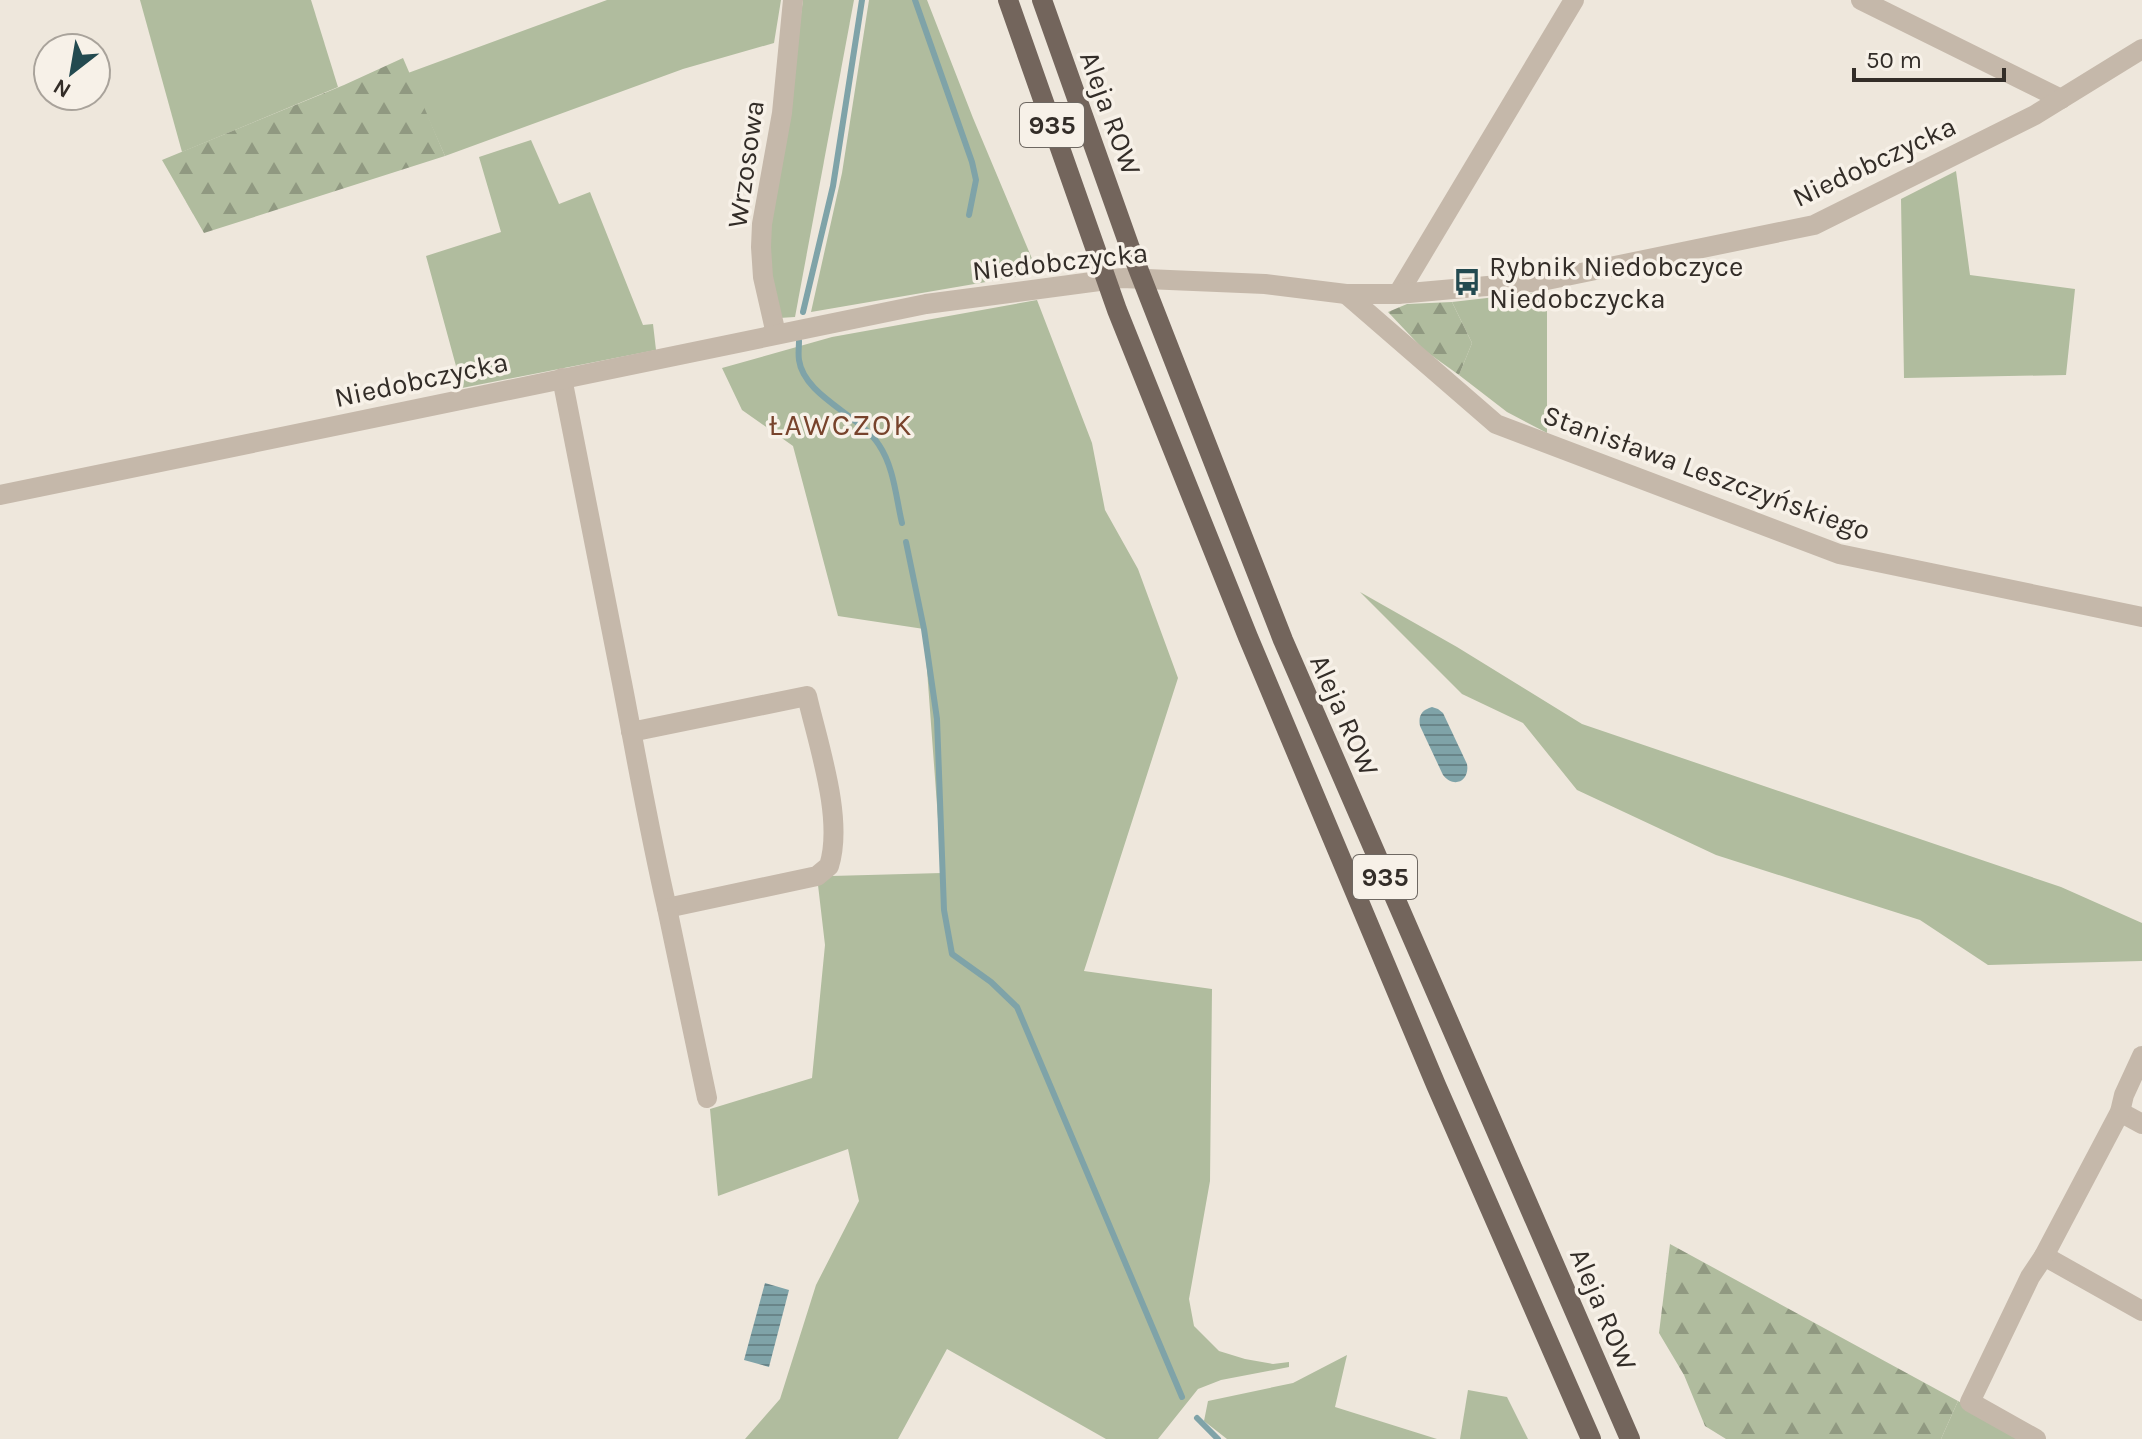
<svg xmlns="http://www.w3.org/2000/svg" width="2142" height="1439" font-family="Karla,sans-serif">
<style>
.grass{fill:#b0bc9e}
.forest{fill:url(#forest-firs)}
.water{fill:url(#water-rules)}
.lines{fill:none;stroke-linecap:round;stroke-linejoin:round}
.stream{stroke:#7fa3a8;stroke-width:6}
.street{stroke:#c5b8aa;stroke-width:20}
.primary{stroke:#73655c;stroke-width:20}
.labels{text-anchor:middle;stroke-width:7;stroke-linejoin:round;paint-order:stroke}
.shield{fill:#f7f1e8;stroke:#6e6862;stroke-width:2}
.shield-label{font-size:26px;font-weight:bold;fill:#332d28}
.street-label{font-size:28px;fill:#332d28;stroke:#f7f1e8}
.poi-label{font-size:28px;fill:#332d28;stroke:#f7f1e8;text-anchor:start}
.neighbourhood-label{font-size:30px;letter-spacing:2px;fill:#78432c;stroke:#f7f1e8}
</style>
<defs>
<pattern id="forest-firs" width="22" height="20" patternUnits="userSpaceOnUse" patternTransform="scale(2)"><rect width="22" height="20" fill="#b0bc9e"/><path d="M5 1l3.5 6h-7zM16 11l3.5 6h-7z" fill="#909981"/></pattern>
<pattern id="water-rules" width="6" height="5" patternUnits="userSpaceOnUse" patternTransform="scale(2)"><rect width="6" height="5" fill="#7fa3a8"/><path d="M0 2.5h6" fill="none" stroke="#698589"/></pattern>
</defs>
<rect width="100%" height="100%" fill="#eee7dc"/>
<g class="grass">
<path d="M140,0H311L338,87L182,152Z"/>
<path d="M607,0H781L774,43L683,69L445,156L408,73Z"/>
<path d="M803,0H854L795,317L779,318L767,253Z"/>
<path d="M869,0H927L973,118L1038,273L811,312L842,173Z"/>
<path d="M531,140L559,204L590,192L643,325L653,324L656,350L462,388L426,256L501,232L479,157Z"/>
<path d="M1956,171L1970,275L2075,289L2066,375L1904,378L1901,199Z"/>
<path d="M1547,291V433L1507,412L1459,375L1472,343L1452,302Z"/>
<path d="M1037,300L1092,443L1105,510L1138,569L1178,678L1084,971L1212,989L1210,1181L1189,1299L1194,1326L1219,1351L1245,1359L1273,1364L1289,1362V1367L1221,1380L1198,1389L1158,1439H1106L947,1349L898,1439H745L780,1399L816,1285L859,1201L848,1149L718,1196L710,1109L812,1078L825,945L818,885L831,876L942,873L924,629L838,616L793,446L742,410L722,368L832,337Z"/>
<path d="M1360,592L1457,647L1582,724L2061,887L2142,923V961L1988,965L1920,920L1716,855L1577,790L1523,723L1462,694Z"/>
<path d="M1347,1355L1335,1407L1437,1439H1227L1204,1421L1208,1401L1293,1383Z"/>
<path d="M1468,1390L1507,1397L1528,1439H1460Z"/>
<path d="M1958,1401L2024,1439H1941Z"/>
</g>
<g class="forest">
<path d="M403,58L445,156L204,233L162,160L344,85Z"/>
<path d="M1452,302L1472,343L1459,375L1424,350L1388,312L1407,304Z"/>
<path d="M1670,1244L1958,1401L1941,1439H1726L1705,1426L1684,1375L1659,1333Z"/>
</g>
<g class="water">
<path d="M1432,707L1438,709L1443,713L1467,764C1470,781 1454,789 1443,775L1420,726C1418,715 1422,710 1432,707Z"/>
<path d="M765,1283L789,1290L769,1367L744,1360Z"/>
</g>
<g class="lines">
<g class="stream">
<path d="M915,0L972,162L976,180L969,215"/>
<path d="M803,312L833,186L862,0"/>
<path d="M799,341C799,347 798,354 799,360C804,396 860,415 879,445C894,467 896,498 902,523"/>
<path d="M906,542L924,629L937,719L944,910L952,954L991,982L1017,1007L1182,1397"/>
<path d="M1197,1418L1218,1439"/>
</g>
<g class="street">
<path d="M1861,0L2061,99"/>
<path d="M1346,294L1496,424L1839,554L2142,617"/>
<path d="M1398,294L1574,0"/>
<path d="M776,334L763,277L761,247L762,224L782,113L793,0"/>
<path d="M562,378C582,481 603,584 623,688C637,761 650,835 667,908L817,876L829,866C844,819 818,744 807,696L631,732"/>
<path d="M0,495L926,304L1122,278L1265,284L1346,294H1398L1542,281L1814,225L2035,115L2142,49"/>
<path d="M667,908L707,1098"/>
<path d="M2120,1112L2142,1124"/>
<path d="M2044,1256L2142,1311"/>
<path d="M2036,1439L1970,1402L2030,1277L2044,1256L2120,1112L2124,1095L2142,1056"/>
</g>
<g class="primary">
<path d="M1008,0L1117,310L1248,637L1436,1085L1591,1439"/>
<path d="M1042,0L1130,248L1283,640L1630,1439"/>
</g>
</g>
<defs>
<g id="bus-bare" transform="scale(2.16)"><path d="M-5-6H5V4H4V6H2V4H-2V6H-4V4H-5ZM-3.5-4V0h7V-4ZM-3.5 1.2v1.5H-2V1.2ZM2 1.2v1.5H3.5V1.2Z" fill="#234a50" stroke="#f7f1e8" stroke-width="2.5" paint-order="stroke"/></g>
</defs>
<g fill-rule="evenodd">
<use href="#bus-bare" x="1467" y="282"/>
</g>
<g class="labels">
<g class="shield">
<rect x="1020" y="103" width="64" height="44" rx="6"/>
<rect x="1353" y="855" width="64" height="44" rx="6"/>
</g>
<g class="shield-label">
<text x="1052" y="134">935</text>
<text x="1385" y="886">935</text>
</g>
<g class="street-label">
<text transform="translate(1111 113) rotate(70)" y="10">Aleja ROW</text>
<text transform="translate(1874 161) rotate(-25)" y="10">Niedobczycka</text>
<text transform="translate(745 164) rotate(-82)" y="10">Wrzosowa</text>
<text transform="translate(1060 261) rotate(-6)" y="10">Niedobczycka</text>
<text transform="translate(421 379) rotate(-12)" y="10">Niedobczycka</text>
<text transform="translate(1707 472) rotate(20)" y="10">Stanisława Leszczyńskiego</text>
<text transform="translate(1345 715) rotate(66)" y="10">Aleja ROW</text>
<text transform="translate(1604 1309) rotate(67)" y="10">Aleja ROW</text>
</g>
<g class="poi-label">
<text x="1489" y="276">Rybnik Niedobczyce<tspan x="1489" dy="32">Niedobczycka</tspan></text>
</g>
<g class="neighbourhood-label">
<text x="841" y="435">ŁAWCZOK</text>
</g>
</g>
<g transform="translate(72 72) rotate(211)"><circle r="38" fill="#f7f1e8" stroke="#a9a39b" stroke-width="2"/>
<path d="M0-6L14 30L0 20L-14 30Z" fill="#234a50"/>
<text y="-12" font-size="22" font-weight="bold" text-anchor="middle" fill="#332d28">N</text>
</g>
<path d="M1854 68v12h150v-12" fill="none" stroke="#332d28" stroke-width="4"/>
<text x="1866" y="68" font-size="24" fill="#332d28" stroke="#f7f1e8" stroke-width="6" paint-order="stroke">50 m</text>
</svg>
